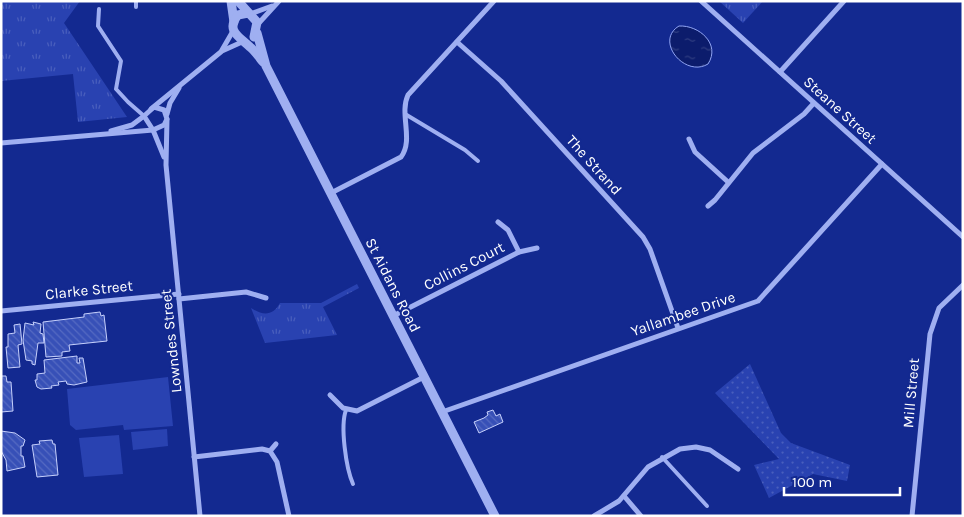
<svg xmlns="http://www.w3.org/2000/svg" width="964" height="517" font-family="Karla,sans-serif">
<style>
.grass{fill:url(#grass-dots)}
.park{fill:url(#park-tufts)}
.pitch{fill:#2942b1}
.water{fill:url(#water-ripples);stroke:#91a5f4}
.building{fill:url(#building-back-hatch);stroke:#c6d0fc}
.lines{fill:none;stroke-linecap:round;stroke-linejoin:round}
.service{stroke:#9faff1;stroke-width:4}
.minor{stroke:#9faff1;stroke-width:5}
.tertiary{stroke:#9faff1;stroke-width:9}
.labels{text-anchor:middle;stroke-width:4;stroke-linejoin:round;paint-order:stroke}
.street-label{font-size:15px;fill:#fff;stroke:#132990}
</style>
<defs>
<pattern id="grass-dots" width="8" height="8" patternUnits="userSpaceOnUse" patternTransform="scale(1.25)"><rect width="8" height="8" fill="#2942b1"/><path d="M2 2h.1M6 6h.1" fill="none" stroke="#495ebd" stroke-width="1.8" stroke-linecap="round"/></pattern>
<pattern id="park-tufts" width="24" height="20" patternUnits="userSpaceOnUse" patternTransform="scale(1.25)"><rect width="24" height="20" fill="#2942b1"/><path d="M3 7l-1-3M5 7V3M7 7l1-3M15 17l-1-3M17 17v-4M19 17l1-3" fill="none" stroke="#495ebd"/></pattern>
<pattern id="water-ripples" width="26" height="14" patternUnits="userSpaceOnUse" patternTransform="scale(1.25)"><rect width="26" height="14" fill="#0c1c6c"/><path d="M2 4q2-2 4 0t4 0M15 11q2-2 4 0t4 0" fill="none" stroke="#303e82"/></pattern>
<pattern id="building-back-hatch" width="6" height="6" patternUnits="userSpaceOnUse" patternTransform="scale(1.25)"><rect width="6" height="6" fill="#3750b7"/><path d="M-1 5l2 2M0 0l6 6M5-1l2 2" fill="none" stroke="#556ac2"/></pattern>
</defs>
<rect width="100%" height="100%" fill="#132990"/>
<path class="grass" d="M750,364L781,433L791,443L850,465L847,481L813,474L769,498L754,465L779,459L715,393Z"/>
<g class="park">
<path d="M1,1H80L64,23L127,117L78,122L73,74L1,81Z"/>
<path d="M719,1H763L743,23Z"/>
<path d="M357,284L359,288L323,307L337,335L265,343L251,308C263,316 273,316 280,303H321Z"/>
</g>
<g class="pitch">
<path d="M168,377L173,426L124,430L123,425L76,430L70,425L67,389Z"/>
<path d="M167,429L168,446L133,450L131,432Z"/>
<path d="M119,435L123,474L84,477L79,438Z"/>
</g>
<path class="water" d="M679,26C699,25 721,44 708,64C685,78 654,41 679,26Z"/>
<g class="building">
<path d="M100,312L101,316L104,315L107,341L69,345L70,351L62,352V356L46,357L43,322L84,317V314Z"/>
<path d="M33,322L41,324L40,333L43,334L44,343H38L35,365L32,364V361L26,360L23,340L25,323L34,325Z"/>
<path d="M20,324L22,344L18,345L20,367L8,368L6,347H8V334L15,333L14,325Z"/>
<path d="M77,356V363H80L79,358H83L87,382L74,385L67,384L66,381L58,382L59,385L51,386L52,388L41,389L37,387L35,380H37V374L45,373L44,360Z"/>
<path d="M1,376H6L7,382H11L13,411L1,412Z"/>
<path d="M493,410L496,416L500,414L503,422L479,433L474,422L484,418L488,415L487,412Z"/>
<path d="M1,431L15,433L25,440L23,446H21V456H23L25,467L7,471L6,460L1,451Z"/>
<path d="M52,440L53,444H55L58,475L37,477L32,445L40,444L39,441Z"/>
</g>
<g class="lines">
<g class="service">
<path d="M136,1V7"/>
<path d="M99,9L98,26L121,61L116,89L128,102L144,116"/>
<path d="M405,114L465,150L478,161"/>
<path d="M346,410C340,426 346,468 353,484"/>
<path d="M662,457L707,506"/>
</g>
<g class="minor">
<path d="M701,1L963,237"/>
<path d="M250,14L272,6"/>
<path d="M258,24L279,1"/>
<path d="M457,42L501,81L643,237L650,249L678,328"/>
<path d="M222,50L233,31"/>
<path d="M780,72L844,1"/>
<path d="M154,107L164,110L167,119L164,125L153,130L144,116Z"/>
<path d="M151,109L222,51L242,42"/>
<path d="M167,114L170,103L179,88"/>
<path d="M167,119L166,165L200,516"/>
<path d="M153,130L164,157"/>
<path d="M111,131L132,125L144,116"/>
<path d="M689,139L695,152L728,182"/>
<path d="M1,143L153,130"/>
<path d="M331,193L401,157C414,140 399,114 408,95L494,1"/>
<path d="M708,206L715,200L753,153L804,114L814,103"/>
<path d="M498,222L508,230L519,252"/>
<path d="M179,299L246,292L266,298"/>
<path d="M1,311L179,294"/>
<path d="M393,316L519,252L537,248"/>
<path d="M330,395L343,408L357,411L424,377"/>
<path d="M442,412L758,301L882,164"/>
<path d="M270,451L276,444"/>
<path d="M194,457L262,449L270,451L277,462L289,516"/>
<path d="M624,496L641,516"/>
<path d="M594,516L619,501L648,467L680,449L696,447L710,450L738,469"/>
<path d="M912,516L930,334L939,308L963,285"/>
</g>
<g class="tertiary">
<path d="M231,1L234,22"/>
<path d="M238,1L257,22L254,37"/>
<path d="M248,13L238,15C225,31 240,37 250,47C255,51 259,57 263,62"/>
<path d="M257,33L266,66L495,516"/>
</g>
</g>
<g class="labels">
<g class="street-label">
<text transform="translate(840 110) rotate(42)" y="5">Steane Street</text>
<text transform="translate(594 165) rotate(48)" y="5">The Strand</text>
<text transform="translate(464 266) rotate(-27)" y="5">Collins Court</text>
<text transform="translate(393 285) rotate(63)" y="5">St Aidans Road</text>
<text transform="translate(89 290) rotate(-6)" y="5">Clarke Street</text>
<text transform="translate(683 314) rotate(-19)" y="5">Yallambee Drive</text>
<text transform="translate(171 341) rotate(-96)" y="5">Lowndes Street</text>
<text transform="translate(911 393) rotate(-85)" y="5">Mill Street</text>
</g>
</g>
<rect width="964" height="517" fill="none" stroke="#ffffff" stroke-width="5"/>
<path d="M784 487v8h116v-8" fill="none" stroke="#ffffff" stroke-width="2.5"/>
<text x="792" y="487" font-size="15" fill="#ffffff" stroke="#132990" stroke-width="4" paint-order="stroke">100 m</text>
</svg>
